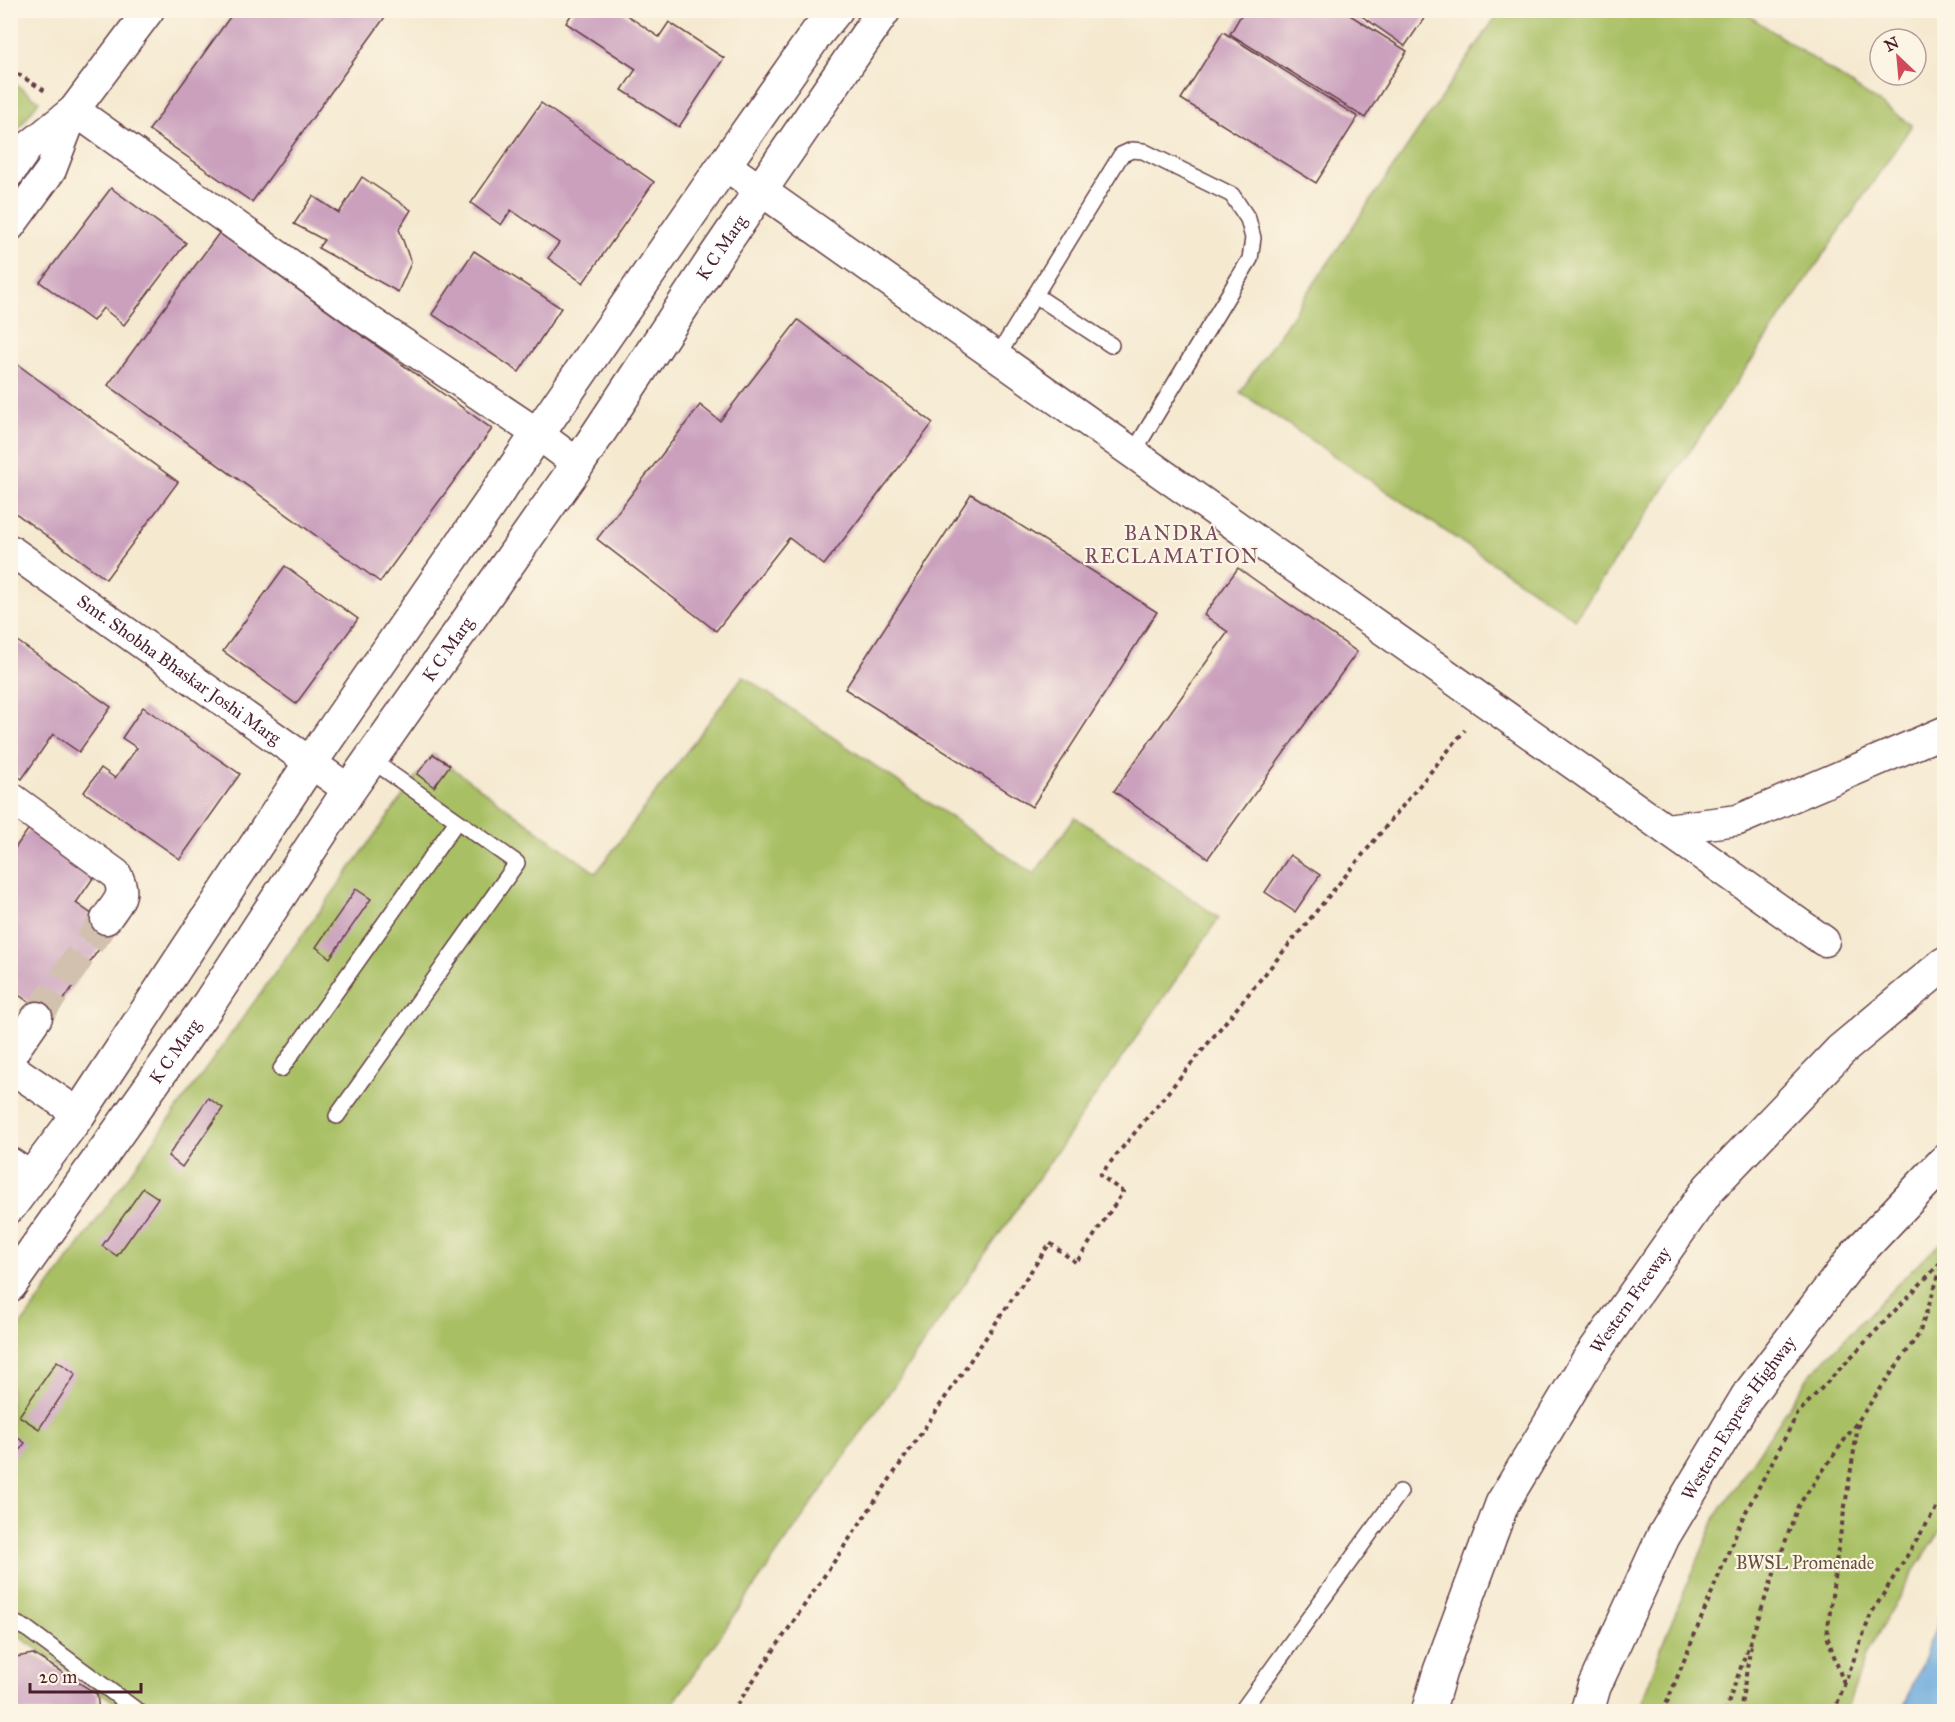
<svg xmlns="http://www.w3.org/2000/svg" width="1955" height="1722" font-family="'IM FELL Great Primer',serif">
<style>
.green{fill:#a8bf64;stroke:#796f48;stroke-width:1.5}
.water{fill:#68a8dc;stroke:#596484;stroke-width:1.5}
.building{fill:#caa0bd}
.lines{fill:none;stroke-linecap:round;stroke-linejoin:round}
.street-tunnel{stroke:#d3c1af;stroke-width:30;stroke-dasharray:30 15;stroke-linecap:butt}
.lane-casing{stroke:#643d44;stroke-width:18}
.street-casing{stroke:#643d44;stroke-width:33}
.secondary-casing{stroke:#643d44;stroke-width:36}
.highway-casing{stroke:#643d44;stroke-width:36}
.path{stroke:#643d44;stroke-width:4;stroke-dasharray:4.5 4.5;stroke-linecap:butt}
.lane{stroke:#fff;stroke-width:15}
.street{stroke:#fff;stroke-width:30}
.secondary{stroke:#fff;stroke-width:33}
.highway{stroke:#fff;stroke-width:33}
.labels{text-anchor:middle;stroke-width:4.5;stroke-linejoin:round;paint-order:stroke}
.street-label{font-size:18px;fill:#4a1f2b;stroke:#fcf5e5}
.park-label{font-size:18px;fill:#664f3c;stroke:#fcf5e5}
.neighbourhood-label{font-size:20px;letter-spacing:1.5px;fill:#774c5e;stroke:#fcf5e5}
</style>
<rect width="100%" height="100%" fill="#fcf5e5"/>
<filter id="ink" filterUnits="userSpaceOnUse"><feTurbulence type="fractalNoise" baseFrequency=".0167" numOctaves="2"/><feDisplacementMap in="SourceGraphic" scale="12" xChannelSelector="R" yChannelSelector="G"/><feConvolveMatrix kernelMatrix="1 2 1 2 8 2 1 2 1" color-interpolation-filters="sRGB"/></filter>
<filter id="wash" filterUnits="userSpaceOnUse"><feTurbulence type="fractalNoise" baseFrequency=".008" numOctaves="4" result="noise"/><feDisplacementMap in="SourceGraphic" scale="24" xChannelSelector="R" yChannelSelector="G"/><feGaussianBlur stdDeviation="1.35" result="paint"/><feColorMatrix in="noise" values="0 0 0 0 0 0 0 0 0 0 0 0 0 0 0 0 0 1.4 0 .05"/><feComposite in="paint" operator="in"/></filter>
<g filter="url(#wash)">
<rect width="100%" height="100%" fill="#f5e9d0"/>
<g class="green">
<path d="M1500,11H1742L1912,125L1575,619L1240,392Z"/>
<path d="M11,81L39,101L11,139Z"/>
<path d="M743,676L1034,874L1075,817L1219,918L668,1711H127L11,1631V1339L433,754L596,873Z"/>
<path d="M1944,1241V1526L1910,1578L1867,1653L1846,1711H1639L1664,1640L1716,1517L1809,1376L1915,1266Z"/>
</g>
<path class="water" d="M1944,1608V1711H1902Z"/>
<g id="blocks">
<g class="building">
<path d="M235,10H390L252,202L149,130Z"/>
<path d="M574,10H619L659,37L669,22L724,58L679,127L622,90L636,69L566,23Z"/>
<path d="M1244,10H1342L1407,51L1365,118L1230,34Z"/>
<path d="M1353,10H1430L1405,46Z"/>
<path d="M1223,32L1358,117L1316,183L1181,99Z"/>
<path d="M541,103L654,182L583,283L548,258L559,243L511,210L501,225L471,203Z"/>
<path d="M362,177L411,210L399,229L411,263L398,292L318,248L324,240L294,224L313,196L339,213Z"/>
<path d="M111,188L186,243L124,325L103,308L93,321L40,282Z"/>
<path d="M219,233L492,429L380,582L108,385Z"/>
<path d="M474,251L561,308L519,372L432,314Z"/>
<path d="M798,320L933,423L824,565L789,538L716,631L597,539L700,405L720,421Z"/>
<path d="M10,359L178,482L106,579L10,509Z"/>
<path d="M971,494L1157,612L1032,807L845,689Z"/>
<path d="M285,566L358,619L296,704L223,651Z"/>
<path d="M1238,568L1357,652L1208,858L1114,791L1228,632L1204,615Z"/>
<path d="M10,636L111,707L79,752L53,734L22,779L10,771Z"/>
<path d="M143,707L240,774L180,859L84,792L101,768L115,778L137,748L122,738Z"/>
<path d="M433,754L450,765L434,787L417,774Z"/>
<path d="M35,820L102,865L76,903L113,929L51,1018L13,991L10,994V855Z"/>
<path d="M1290,855L1320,875L1295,912L1265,892Z"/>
<path d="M356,889L371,899L330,958L316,947Z"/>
<path d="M208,1098L223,1108L182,1167L168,1156Z"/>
<path d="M143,1188L158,1198L117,1256L102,1246Z"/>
<path d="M57,1361L76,1374L39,1429L19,1416Z"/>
<path d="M10,1432L25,1443L10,1463Z"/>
<path d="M33,1654L97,1694L99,1712H10V1658Z"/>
</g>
</g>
</g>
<g filter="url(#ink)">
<use href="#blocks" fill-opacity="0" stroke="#643d44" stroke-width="1.5"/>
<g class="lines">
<path class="street-tunnel" d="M37,1017L106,919"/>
<g class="lane-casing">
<g id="lane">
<path d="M1035,295L1111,345"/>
<path d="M997,357L1121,155L1132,150L1143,151L1232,195L1248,219L1253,238L1250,259L1133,453"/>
<path d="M281,1069L457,821"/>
<path d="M337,1116L517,863L370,759"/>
<path d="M10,1621L27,1629L139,1712"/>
<path d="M1241,1712L1400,1492"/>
</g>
</g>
<g class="street-casing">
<g id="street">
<path d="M74,110L368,320L538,434L578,464"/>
<path d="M725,165L1824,941"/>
<path d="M10,172L27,148L74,110L149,10"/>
<path d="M10,226L51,170L74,110"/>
<path id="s1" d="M10,550L349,790"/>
<path d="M10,797L116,874C128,895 118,901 106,919"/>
<path d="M1666,829L1738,820L1944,732"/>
<path d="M10,1056L37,1017"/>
<path d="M10,1067L79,1114"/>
<path d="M10,1163L32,1178"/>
</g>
</g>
<g class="secondary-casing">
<g id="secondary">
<path d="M10,1206L79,1114L311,762L708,188L817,33L836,10"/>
<path id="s2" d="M10,1285L208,1005L349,790L578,464L717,254L884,10"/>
</g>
</g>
<g class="highway-casing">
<g id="highway">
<path id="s3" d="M1428,1712L1440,1671L1502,1504L1587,1362L1709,1188L1841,1050L1944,964"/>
<path id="s4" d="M1587,1712L1594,1687L1663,1537L1747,1397L1855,1256L1944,1162"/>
</g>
</g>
<g class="path">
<path d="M10,69L45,91"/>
<path d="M1844,1684L1827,1636L1837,1555L1859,1420"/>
<path d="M732,1712L1050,1243L1076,1263L1123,1192L1100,1175L1465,730"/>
<path d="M1663,1712L1741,1521L1798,1413L1944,1259"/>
<path d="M1725,1712L1798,1506L1919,1334L1944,1260"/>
<path d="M1740,1712L1751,1644"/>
<path d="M1834,1712L1871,1614L1944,1496"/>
</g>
<use href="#lane" class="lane"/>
<use href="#street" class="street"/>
<use href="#secondary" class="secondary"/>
<use href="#highway" class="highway"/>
</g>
</g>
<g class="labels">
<g class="street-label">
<text dy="6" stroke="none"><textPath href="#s2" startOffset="1258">K C Marg</textPath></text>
<text dy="6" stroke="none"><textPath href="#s2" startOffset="772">K C Marg</textPath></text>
<text dy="6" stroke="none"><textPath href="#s1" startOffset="207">Smt. Shobha Bhaskar Joshi Marg</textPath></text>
<text dy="6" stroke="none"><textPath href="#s2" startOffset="286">K C Marg</textPath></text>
<text dy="6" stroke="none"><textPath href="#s3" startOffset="462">Western Freeway</textPath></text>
<text dy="6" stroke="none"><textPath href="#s4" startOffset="332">Western Express Highway</textPath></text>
</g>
<g class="park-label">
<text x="1805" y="1569">BWSL Promenade</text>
</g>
<g class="neighbourhood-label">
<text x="1172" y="540">BANDRA<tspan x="1172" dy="23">RECLAMATION</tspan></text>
</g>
</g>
<rect width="1955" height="1722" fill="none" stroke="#fcf5e5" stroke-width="36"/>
<g transform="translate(1898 57) rotate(334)"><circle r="28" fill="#fcf5e5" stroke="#b59f9b" stroke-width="1.5"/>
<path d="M0-4.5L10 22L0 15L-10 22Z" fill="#d1495b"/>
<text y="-9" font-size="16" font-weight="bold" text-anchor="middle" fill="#4a1f2b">N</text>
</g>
<path d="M30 1683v9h111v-9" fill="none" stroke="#4a1f2b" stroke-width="3"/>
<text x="39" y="1683" font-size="18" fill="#4a1f2b" stroke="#fcf5e5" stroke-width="4.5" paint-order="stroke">20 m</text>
</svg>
